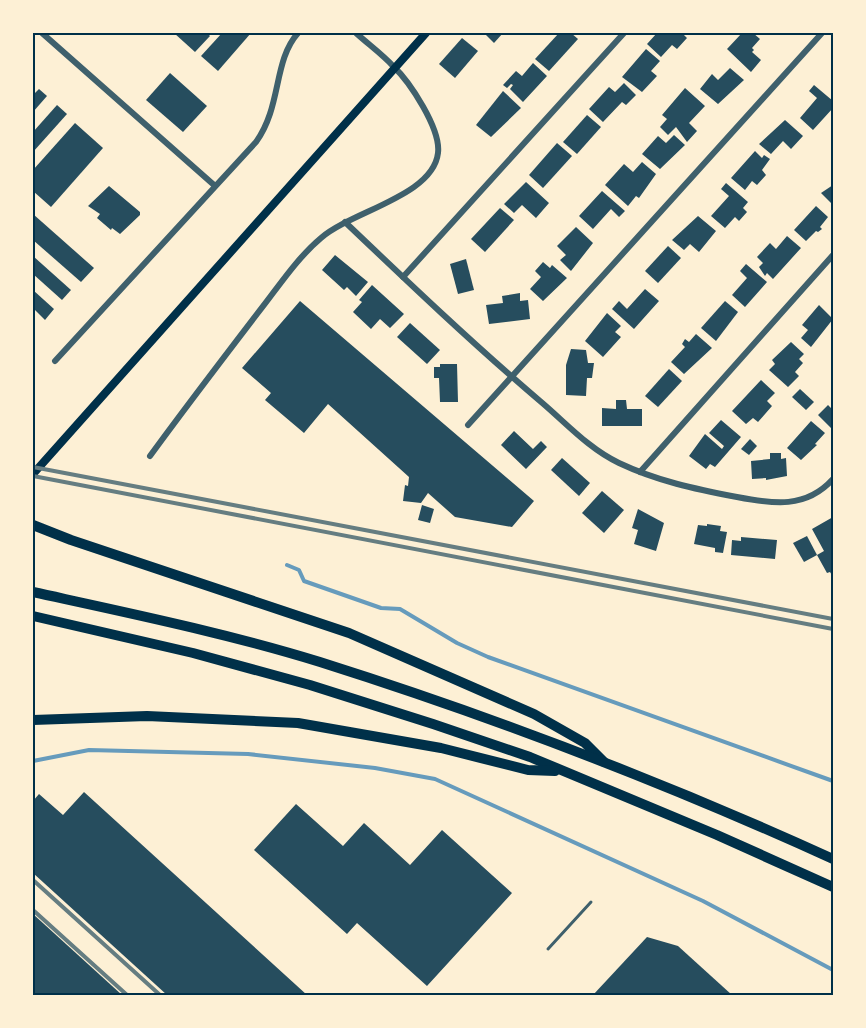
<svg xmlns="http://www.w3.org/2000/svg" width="866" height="1028" font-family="'Libre Baskerville',serif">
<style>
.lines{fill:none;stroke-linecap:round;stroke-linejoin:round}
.stream{stroke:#669bbc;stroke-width:4}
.building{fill:#264d5e}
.service{stroke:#3f606c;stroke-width:3}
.minor{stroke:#3f606c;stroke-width:6}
.secondary{stroke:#003049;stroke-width:8}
.motorway{stroke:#003049;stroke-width:10}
.rail{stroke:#657d81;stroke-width:4}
.neatline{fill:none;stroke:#003049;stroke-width:2}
</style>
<rect width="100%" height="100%" fill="#fdf0d5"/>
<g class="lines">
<g class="stream">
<path d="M287,565L299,570L304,581L381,608L400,609L457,643L488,657L833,781"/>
<path d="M33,761L89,750L248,754L375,768L435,779L703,901L833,970"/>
</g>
</g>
<g class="building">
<path d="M174,33H207L210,36L195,52Z"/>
<path d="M222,33H251L218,71L201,56Z"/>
<path d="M484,33H503L494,43Z"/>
<path d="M559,33H571L578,39L549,71L535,59Z"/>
<path d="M657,33H682L687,38L677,49L672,45L661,57L647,44Z"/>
<path d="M742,33H753L760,39L752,48L754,50L752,52L761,60L751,72L727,49Z"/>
<path d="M462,38L478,51L455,78L439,64Z"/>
<path d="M646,49L660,61L651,71L657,76L642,92L622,77Z"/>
<path d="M533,63L547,76L523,102L510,89L513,85L511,84L507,88L503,85L516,71L522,76Z"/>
<path d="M730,68L744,80L718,104L700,89L712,74L718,80Z"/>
<path d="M170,73L207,106L183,132L146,100Z"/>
<path d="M624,83L636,95L626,105L622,102L603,122L589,109L609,87L615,92Z"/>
<path d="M814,85L833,101V108L813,130L800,118L817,98L809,91Z"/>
<path d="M685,88L705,106L689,123L697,131L687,142L676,127L668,135L660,127L667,119L662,115Z"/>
<path d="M39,89L47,96L33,112V95Z"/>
<path d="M503,91L521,108L491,137L476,125Z"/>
<path d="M57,105L67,114L33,152V132Z"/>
<path d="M587,115L601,127L577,154L563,142Z"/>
<path d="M785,120L803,136L791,149L783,141L771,154L759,144Z"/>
<path d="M75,123L103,148L51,207L33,191V170Z"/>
<path d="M674,135L685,145L660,169L642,154L658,136L666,143Z"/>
<path d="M557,143L572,156L543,188L529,175Z"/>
<path d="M755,151L762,158L764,155L770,159L762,170L766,175L757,185L752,181L745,190L731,178Z"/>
<path d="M642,162L656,174L639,198L636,196L628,206L605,185L624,164L633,172Z"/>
<path d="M526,182L549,203L536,218L522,205L514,213L504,204Z"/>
<path d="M726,183L748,202L743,208L747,212L739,221L735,217L725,228L711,216L729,196L721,189Z"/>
<path d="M833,185V205L821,193Z"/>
<path d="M109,186L140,212V215L120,234L112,228L111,230L97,218L100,214L88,206Z"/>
<path d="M602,191L625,211L619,217L611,209L593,229L579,216Z"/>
<path d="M816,206L828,217L820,227L822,229L818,232L816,231L806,241L794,230Z"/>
<path d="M500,208L514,220L485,252L471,239Z"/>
<path d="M33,214L94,268L81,282L33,240Z"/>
<path d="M698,216L716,231L699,252L690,244L684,250L672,240Z"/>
<path d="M576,227L593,243L571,271L560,260L566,255L557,246Z"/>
<path d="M787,236L801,248L773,279L767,273L765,276L759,267L763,263L757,257L770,243L776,249Z"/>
<path d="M668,246L681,258L658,283L645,271Z"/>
<path d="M335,255L368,282L356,296L347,287L344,290L322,270Z"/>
<path d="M33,256L71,290L62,300L33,274Z"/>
<path d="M466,259L474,290L458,294L450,264Z"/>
<path d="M543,262L550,268L552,265L567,278L543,301L530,289L541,277L535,271Z"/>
<path d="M746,264L767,282L745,307L732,295L747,278L740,271Z"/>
<path d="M372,285L404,314L390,328L380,319L371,329L353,312L362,302L359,300Z"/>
<path d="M645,289L659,301L634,329L612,309L619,301L627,309Z"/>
<path d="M33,290L54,309L45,320L33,308Z"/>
<path d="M520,293V301L528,300L530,319L489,324L486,305L503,303L502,296Z"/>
<path d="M300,301L534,501L512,527L455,517L428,493L421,503L403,501L405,485L408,486L409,477L328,404L304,433L265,400L271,393L242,368Z"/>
<path d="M725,301L738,312L716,341L701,328Z"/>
<path d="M819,305L833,319L811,347L801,338L808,330L802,325Z"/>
<path d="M607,313L621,326L615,332L621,337L603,357L585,341Z"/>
<path d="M410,323L440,350L427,364L397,337Z"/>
<path d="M696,334L712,348L684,374L671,362L685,347L682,344L685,339L689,342Z"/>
<path d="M791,342L804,354L799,359L803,363L795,372L799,376L788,387L769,370L775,364L772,360Z"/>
<path d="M571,349L586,350L588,363H594L592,378H587L586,396L566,395V365Z"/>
<path d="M440,364H457L458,402H440L439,378H434V367H440Z"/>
<path d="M669,369L682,381L658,407L645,396Z"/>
<path d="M761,380L775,393L767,401L772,406L758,422L753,418L746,424L732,411Z"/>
<path d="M800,389L814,402L806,410L792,397Z"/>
<path d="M616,400H626L627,409H642V426H602V408L616,409Z"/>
<path d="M828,405L831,408L833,406V430L818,415Z"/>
<path d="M721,420L741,437L715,467L710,464L706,469L689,456L705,434L722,449L724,446L709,433Z"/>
<path d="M811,421L825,433L815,444L817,445L801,460L787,448Z"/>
<path d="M514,431L533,449L541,441L547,447L526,469L501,445Z"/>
<path d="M750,439L757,446L749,455L741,449Z"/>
<path d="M770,453H781V459L786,458L787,476L766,480V478L752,479L751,461L770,459Z"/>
<path d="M562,458L590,483L579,496L551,470Z"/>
<path d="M602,491L624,510L604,533L582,513Z"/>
<path d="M422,505L434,509L430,523L418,520Z"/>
<path d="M638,509L664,523L656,551L634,544L638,530L632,528Z"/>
<path d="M833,517V577L830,572L827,573L817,555L824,551L812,529Z"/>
<path d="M707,524L721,526L720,531L727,532L723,553L715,552V548L694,544L698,525L707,526Z"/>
<path d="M807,536L817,555L804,562L793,543Z"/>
<path d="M741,537L777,540L775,559L731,555L732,540L741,541Z"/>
<path d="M84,792L307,995H167L33,873V801L39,794L63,815Z"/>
<path d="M296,804L343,846L364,823L410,865L442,830L512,893L427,986L357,923L347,934L254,850Z"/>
<path d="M33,914L122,995H33Z"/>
<path d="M647,937L678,946L732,995H593Z"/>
</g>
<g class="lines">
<path class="service" d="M548,949L591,902"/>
<g class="minor">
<path d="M42,33L214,185"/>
<path d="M345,222C409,283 473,344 540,401C565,422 589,449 619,463C657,481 695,489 737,497C773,504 806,509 833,479"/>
<path d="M403,277L624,33"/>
<path d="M55,361L256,142C282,106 273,61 298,33"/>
<path d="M468,425L822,33"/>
<path d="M150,456C185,408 221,361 257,314C277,289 296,259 321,238C352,211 433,196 438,153C441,129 410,82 393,66C382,54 368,44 356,33"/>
<path d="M640,472L833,255"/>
</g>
<path class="secondary" d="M33,474L426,33"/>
<g class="motorway">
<path d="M33,525L71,540L349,633L534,714L585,743L604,762"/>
<path d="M33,592C129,613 226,633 320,662C494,717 666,783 833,859"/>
<path d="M33,616L193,653L310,685L433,724L530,757L717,835L833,887"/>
<path d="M33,720L147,716L298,723L441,748L528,770L555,771"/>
</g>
<g class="rail">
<path d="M33,467L833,619"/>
<path d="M33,476L833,629"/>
<path d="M33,880L160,995"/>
<path d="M33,910L127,995"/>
</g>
</g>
<rect width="866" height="1028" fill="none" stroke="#fdf0d5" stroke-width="69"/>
<rect x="34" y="34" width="798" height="960" class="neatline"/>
</svg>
